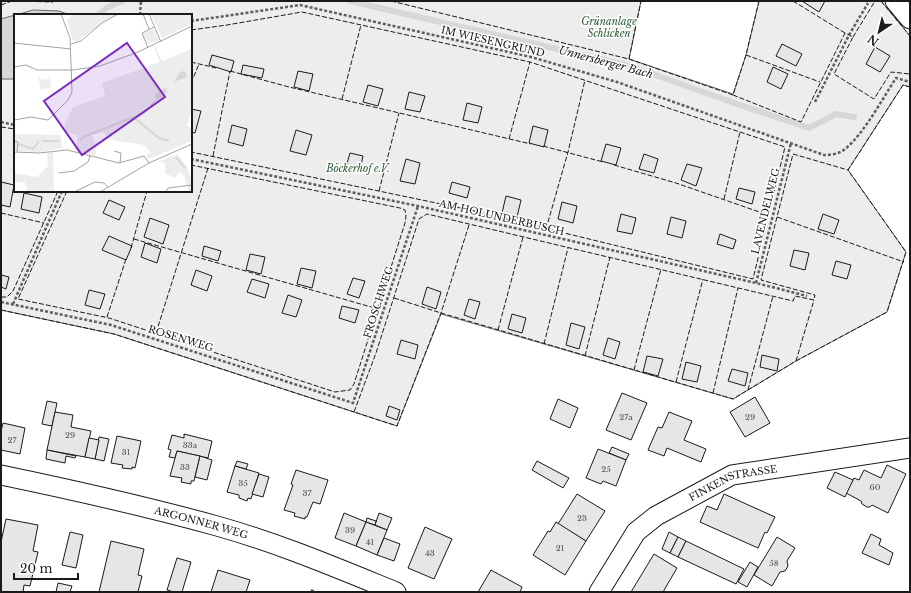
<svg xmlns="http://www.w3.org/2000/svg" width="911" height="593" font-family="'Libre Baskerville',serif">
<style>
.green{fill:#ededed;stroke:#6a6a6a;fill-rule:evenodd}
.water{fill:#d7d7d7;stroke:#6a6a6a}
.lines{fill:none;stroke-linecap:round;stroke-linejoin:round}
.stream{stroke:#d7d7d7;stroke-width:6}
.building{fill:#e6e6e6;stroke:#1a1a1a}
.street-casing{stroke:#1a1a1a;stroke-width:21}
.path{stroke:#5f5f5f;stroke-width:2.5;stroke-dasharray:3 2;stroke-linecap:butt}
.street{stroke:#fff;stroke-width:19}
.fence{stroke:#1a1a1a;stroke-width:1;stroke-dasharray:5 2;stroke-linecap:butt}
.labels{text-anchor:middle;stroke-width:3;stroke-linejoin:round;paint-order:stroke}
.number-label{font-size:8px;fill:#4d4d4d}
.park-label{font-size:10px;font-style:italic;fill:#2b5a34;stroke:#fff}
.street-label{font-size:10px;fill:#1a1a1a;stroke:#fff}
.water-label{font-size:11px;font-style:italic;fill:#1a1a1a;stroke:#fff}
.inset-river{fill:none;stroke:#d7d7d7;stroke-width:2}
.inset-road{fill:none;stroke:#a3a3a3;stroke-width:1}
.view{fill:#7b2cbf;fill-opacity:0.15;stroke:#7b2cbf;stroke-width:2}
.inset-edge{fill:none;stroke:#1a1a1a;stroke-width:2}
</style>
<rect width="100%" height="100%" fill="#fff"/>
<path class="green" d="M1,1H641L629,59L733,94L746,55L759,1H881L910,36V87L903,85L848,170L906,252L887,312L796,361L733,399L441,314L397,426L114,334L1,310ZM15,15H191V191H15Z"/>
<g class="water">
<path d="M33,10L59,11L70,15H16Z"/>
<path d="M15,15V79H1V19Z"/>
</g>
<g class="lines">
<g class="stream">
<path d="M350,1L630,66L740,105L809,128L836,114L854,117"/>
<path d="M98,15L108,7L122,1"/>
</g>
</g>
<g class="building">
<path d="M802,1H825L819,12Z"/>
<path d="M782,44L802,54L796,66L776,56Z"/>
<path d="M875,47L890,56L880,72L866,64Z"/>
<path d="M212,55L234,61L231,72L209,65Z"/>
<path d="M243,65L264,69L262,78L241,74Z"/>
<path d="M773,67L788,74L781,89L767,82Z"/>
<path d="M298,71L313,74L309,91L294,87Z"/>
<path d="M368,85L383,89L378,106L363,102Z"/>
<path d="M409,92L425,96L420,112L405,109Z"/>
<path d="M467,103L482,107L478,123L463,120Z"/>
<path d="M191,109L201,111L195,133L191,132Z"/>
<path d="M232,125L247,129L243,146L228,142Z"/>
<path d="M533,126L548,130L544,147L529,143Z"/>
<path d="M296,130L312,135L306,155L290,151Z"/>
<path d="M606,144L621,148L616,165L601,161Z"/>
<path d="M350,153L363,156L360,170L346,167Z"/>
<path d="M644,154L658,159L654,173L639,169Z"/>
<path d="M406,159L420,163L415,184L400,181Z"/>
<path d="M687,164L702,168L696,186L681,180Z"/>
<path d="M1,182L14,185L10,207L1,205Z"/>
<path d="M452,182L470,187L467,198L449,193Z"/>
<path d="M739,188L755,192L752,204L736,199Z"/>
<path d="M24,193L42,197L39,213L21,209Z"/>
<path d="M506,196L521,200L517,217L502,213Z"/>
<path d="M109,200L125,207L119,220L103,213Z"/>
<path d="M562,202L577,206L573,223L558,219Z"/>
<path d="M621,214L636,218L632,234L617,231Z"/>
<path d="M823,214L839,220L834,234L818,229Z"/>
<path d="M671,217L686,221L682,238L667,234Z"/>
<path d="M150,218L169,225L163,244L144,237Z"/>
<path d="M720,234L736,240L733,249L717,244Z"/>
<path d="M109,236L132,246L126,260L102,250Z"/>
<path d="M145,243L161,249L157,263L141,257Z"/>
<path d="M204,246L221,251L218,261L202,256Z"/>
<path d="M794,250L809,253L805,270L790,266Z"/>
<path d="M250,254L265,257L261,274L246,270Z"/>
<path d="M836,261L851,265L847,279L832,275Z"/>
<path d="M301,268L316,271L312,288L297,284Z"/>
<path d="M196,270L212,276L207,291L191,285Z"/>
<path d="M1,275L9,277L6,289L1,287Z"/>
<path d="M353,278L365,281L359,298L347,294Z"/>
<path d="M252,279L269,284L265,298L247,292Z"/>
<path d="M427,287L441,292L436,309L422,304Z"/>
<path d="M89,290L105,294L100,309L85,305Z"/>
<path d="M288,295L302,300L296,317L282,313Z"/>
<path d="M469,299L480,302L475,319L464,315Z"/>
<path d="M342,306L359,310L355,323L339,318Z"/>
<path d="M512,314L526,318L522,333L508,329Z"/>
<path d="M571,323L585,327L579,349L566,345Z"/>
<path d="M608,338L620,342L615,359L603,355Z"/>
<path d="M401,340L418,345L415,359L397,354Z"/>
<path d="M762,355L779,359L777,371L760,367Z"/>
<path d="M647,356L663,359L658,376L643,372Z"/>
<path d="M686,362L701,366L697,382L682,379Z"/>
<path d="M732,369L748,373L745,386L728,381Z"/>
<path d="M622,393L647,403L631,440L606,430Z"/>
<path d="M755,397L770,423L745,437L730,412Z"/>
<path d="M558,399L578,408L570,428L550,419Z"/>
<path d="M47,401L57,403L52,426L42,424Z"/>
<path d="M389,406L400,410L397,420L386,416Z"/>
<path d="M55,412L73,415L71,427L91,431L85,457L47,450Z"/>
<path d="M669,412L692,421L684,440L706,449L701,462L667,448L664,456L648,450L658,427L662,428Z"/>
<path d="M3,423L25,428L20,454L1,450V431Z"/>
<path d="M184,434L212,441L208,458L177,451L175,458L169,457L171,450L168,449L172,435L184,438Z"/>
<path d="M117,436L141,441L135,468L132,467V469L122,468L123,465L111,463Z"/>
<path d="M99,437L109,439L104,461L95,459Z"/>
<path d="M89,438L99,440L95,459L85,457Z"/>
<path d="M612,447L629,454L626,460L609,453Z"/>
<path d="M598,449L626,460L616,486L603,481L601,484L586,478Z"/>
<path d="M47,450L76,456L75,458L66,456L65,463L46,459Z"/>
<path d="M177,451L200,456L194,481H191V484L181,482L182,478L170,476Z"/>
<path d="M200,456L212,460L207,480L195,477Z"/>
<path d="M237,461L248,464L246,469L235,466Z"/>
<path d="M537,461L569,478L563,488L532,470Z"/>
<path d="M887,465L906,474L888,513L872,505L870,507H867L862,504L861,501L846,493L854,478L859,480L864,470L881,478Z"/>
<path d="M235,466L259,473L251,499L248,498L247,501L239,498V495L227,492Z"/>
<path d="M296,470L328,480L320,504L313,502L307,517H305V519L294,516L295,513L284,510L293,485L291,484Z"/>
<path d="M835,472L853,480L845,497L827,488Z"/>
<path d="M259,474L269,477L263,497L252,494Z"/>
<path d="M577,494L605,511L586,541L558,524Z"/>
<path d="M724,494L775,517L767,533L765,532L758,548L700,522L707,506L717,510Z"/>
<path d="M344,513L366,522L356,546L335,538Z"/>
<path d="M379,513L392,518L387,530L375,525Z"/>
<path d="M367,518L376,521L375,525L366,522Z"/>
<path d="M6,519L38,525L33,551L38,552L30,586L24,585L23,592H1V542Z"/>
<path d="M366,522L387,530L377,555L356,546Z"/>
<path d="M556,522L586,541L565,575L533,555L548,531L550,532Z"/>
<path d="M425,527L452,539L434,579L408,568Z"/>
<path d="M70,532L83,535L76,568L62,565Z"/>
<path d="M669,532L678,537L670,553L662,549Z"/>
<path d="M871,534L881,539L879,545L893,553L889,565L862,553Z"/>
<path d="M678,537L686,541L678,557L670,553Z"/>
<path d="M777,537L795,548L787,561L788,566L785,571L780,572L772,586L754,575Z"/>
<path d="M384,538L400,544L394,561L377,555Z"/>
<path d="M111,541L144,549L138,575L142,576L138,592H99Z"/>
<path d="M686,541L744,569L736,584L678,557Z"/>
<path d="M654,554L677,568L663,592H631Z"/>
<path d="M177,558L191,562L182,592H174L167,590Z"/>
<path d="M750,562L758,567L747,587L738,582Z"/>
<path d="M218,570L250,580L246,592H211Z"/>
<path d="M491,570L522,587L520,592H478Z"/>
<path d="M58,583L72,586L70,592H56Z"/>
</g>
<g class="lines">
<g class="street-casing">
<g id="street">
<path d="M895,1L910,19"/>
<path id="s1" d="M1,475C73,490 145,506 217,526C278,543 337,568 396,592"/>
<path id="s2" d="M599,592L636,532L656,516L732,475L910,448"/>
</g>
</g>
<g class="path">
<path d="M140,15L141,1"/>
<path d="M191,21L300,5L531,57L617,82L824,155C831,155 839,154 845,149C863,135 883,98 896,78L910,82"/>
<path d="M815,102L849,35L868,3"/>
<path d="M1,122L15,125"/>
<path d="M191,159L418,206L756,283L807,296"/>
<path d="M756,283L791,143"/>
<path d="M1,302L111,325L353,403L418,206"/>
<path d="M13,304L62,191"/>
<path d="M311,590L315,592"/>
</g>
<use href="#street" class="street"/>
<g class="fence">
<path d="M16,1L53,2L54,1"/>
<path d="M391,1L629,59L733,95L746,55L759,1"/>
<path d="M793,1L845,33"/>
<path d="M881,1L910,36"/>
<path d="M1,5L12,1"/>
<path d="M191,30L227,25L302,12L530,62L785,147L753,279L470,210L191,152"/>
<path d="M853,37L875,1"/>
<path d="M746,55L820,82"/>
<path d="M629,59L641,1"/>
<path d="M191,62L216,68"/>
<path d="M230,71L289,87L531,144"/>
<path d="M191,83L199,64"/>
<path d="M733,95L801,122L845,33L853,37L834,74L874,99L891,72L910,74"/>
<path d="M342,99L361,25"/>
<path d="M1,127L15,129"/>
<path d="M509,139L530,62"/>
<path d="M543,146L603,162"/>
<path d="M213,156L230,71"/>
<path d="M614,165L676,183L768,215"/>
<path d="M67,191L18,299L109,318L335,392L350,390L354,384L405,223L406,216L405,210L400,208L191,165"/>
<path d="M379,191L399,113"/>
<path d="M724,199L740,132"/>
<path d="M1,213L44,223"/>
<path d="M777,217L904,262"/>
<path d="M469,225L441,313L397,426L354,412L376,353L419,219L427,214L793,301L795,296L814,300L815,295L761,280L793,154L848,170"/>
<path d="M546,229L568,152L585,80"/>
<path d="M134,239L378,309"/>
<path d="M131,248L147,191"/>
<path d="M1,297H7L13,291L58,191"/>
<path d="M394,298L441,313L733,399L796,361L887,312L906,252L848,170L903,85L910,87"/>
<path d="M1,310L114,334L354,412"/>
<path d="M107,317L126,259"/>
<path d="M498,330L523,237"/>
<path d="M156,333L208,168"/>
<path d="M544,344L568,248"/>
<path d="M585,356L610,257"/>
<path d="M796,361L814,300"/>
<path d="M634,370L661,269"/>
<path d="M676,382L703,279"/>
<path d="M748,390L773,296"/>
<path d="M713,393L738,288"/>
</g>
</g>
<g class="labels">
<g class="number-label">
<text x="626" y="420">27a</text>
<text x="750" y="420">29</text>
<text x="70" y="438">29</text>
<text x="12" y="443">27</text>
<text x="190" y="448">33a</text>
<text x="126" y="455">31</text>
<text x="185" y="470">33</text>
<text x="606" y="472">25</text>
<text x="243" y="486">35</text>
<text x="875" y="490">60</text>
<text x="307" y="496">37</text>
<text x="582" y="521">23</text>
<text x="350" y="533">39</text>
<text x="370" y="545">41</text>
<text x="560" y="551">21</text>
<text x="430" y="556">43</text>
<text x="774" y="566">58</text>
</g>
<g class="park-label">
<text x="609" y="25">Grünanlage<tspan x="609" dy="12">Schlicken</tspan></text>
<text x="358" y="172">Böckerhof e.V.</text>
</g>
<g class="street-label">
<text transform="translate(493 41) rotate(13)" y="4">IM WIESENGRUND</text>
<text transform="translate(765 211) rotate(-76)" y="4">LAVENDELWEG</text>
<text transform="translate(502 217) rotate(13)" y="4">AM HOLUNDERBUSCH</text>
<text transform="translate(378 302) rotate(-72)" y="4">FROSCHWEG</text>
<text transform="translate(181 338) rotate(17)" y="4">ROSENWEG</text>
<text dy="4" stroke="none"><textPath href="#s2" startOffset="181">FINKENSTRASSE</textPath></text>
<text dy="4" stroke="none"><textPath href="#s1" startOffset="206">ARGONNER WEG</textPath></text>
</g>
<g class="water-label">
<text transform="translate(606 62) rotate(15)" y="4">Unnersberger Bach</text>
</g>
</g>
<g transform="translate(14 14)">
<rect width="178" height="178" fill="#fff"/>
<path d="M60,0H102L62,28L59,27L53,6ZM137,0H177L178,10L148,24ZM140,15L145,27L134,30L129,19ZM141,32L148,47L178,35V92L173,112L178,114V127L135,145L132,141L137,139L130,131L93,125L90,118L78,121L83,134L81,142L59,136L63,132V121L53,118L50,111L59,93L91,82L88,69L146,48L140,33ZM34,59L38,73L27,76L24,61L27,66L35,65ZM0,120L47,121L48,134L25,138L0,137ZM39,138L40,178H13L11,168L0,169V159L23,163L34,152L33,139ZM163,140L172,151L178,167V178H175L170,161L165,158L161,164L151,159V149L145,148Z" fill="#ededed"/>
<path d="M167,57L171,58L173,63L160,68ZM152,73L153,77L148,84L142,86L141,80Z" fill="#d7d7d7"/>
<path class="inset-river" d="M122,105L145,124L155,127M28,127H45M66,127L69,123L130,99L142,86M5,130L19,135L25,127M162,143L171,154"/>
<path class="inset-road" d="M129,0L135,15M135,0L147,28M0,29L57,35M57,30L67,27L88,9L104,0M134,34L128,19L140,13M0,53L12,51L23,56H59L86,52L124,38L178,12M0,106L17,103L34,106L54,86L58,78L56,24L47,0M0,127L4,128L3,138M100,137L107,139L106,149M0,138L25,139L53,136L105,149L130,142L135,149M45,159L60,157L74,148L76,142M60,178L81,168L90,169L94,173M86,178L135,149L178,130M152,178L154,174L178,171"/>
<path class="view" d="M113,29L151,83L68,141L30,87Z"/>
<rect width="178" height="178" class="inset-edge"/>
</g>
<rect width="911" height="593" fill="none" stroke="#1a1a1a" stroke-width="4"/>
<g transform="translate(879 32) rotate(215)" stroke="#ffffff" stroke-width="3" paint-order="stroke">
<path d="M0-3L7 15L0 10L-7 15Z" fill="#1a1a1a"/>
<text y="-6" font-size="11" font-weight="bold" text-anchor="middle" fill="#1a1a1a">N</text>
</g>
<path d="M14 573v6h64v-6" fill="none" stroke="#1a1a1a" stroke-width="2"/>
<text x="20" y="573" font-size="12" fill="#1a1a1a" stroke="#ffffff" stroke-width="3" paint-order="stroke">20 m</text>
</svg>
